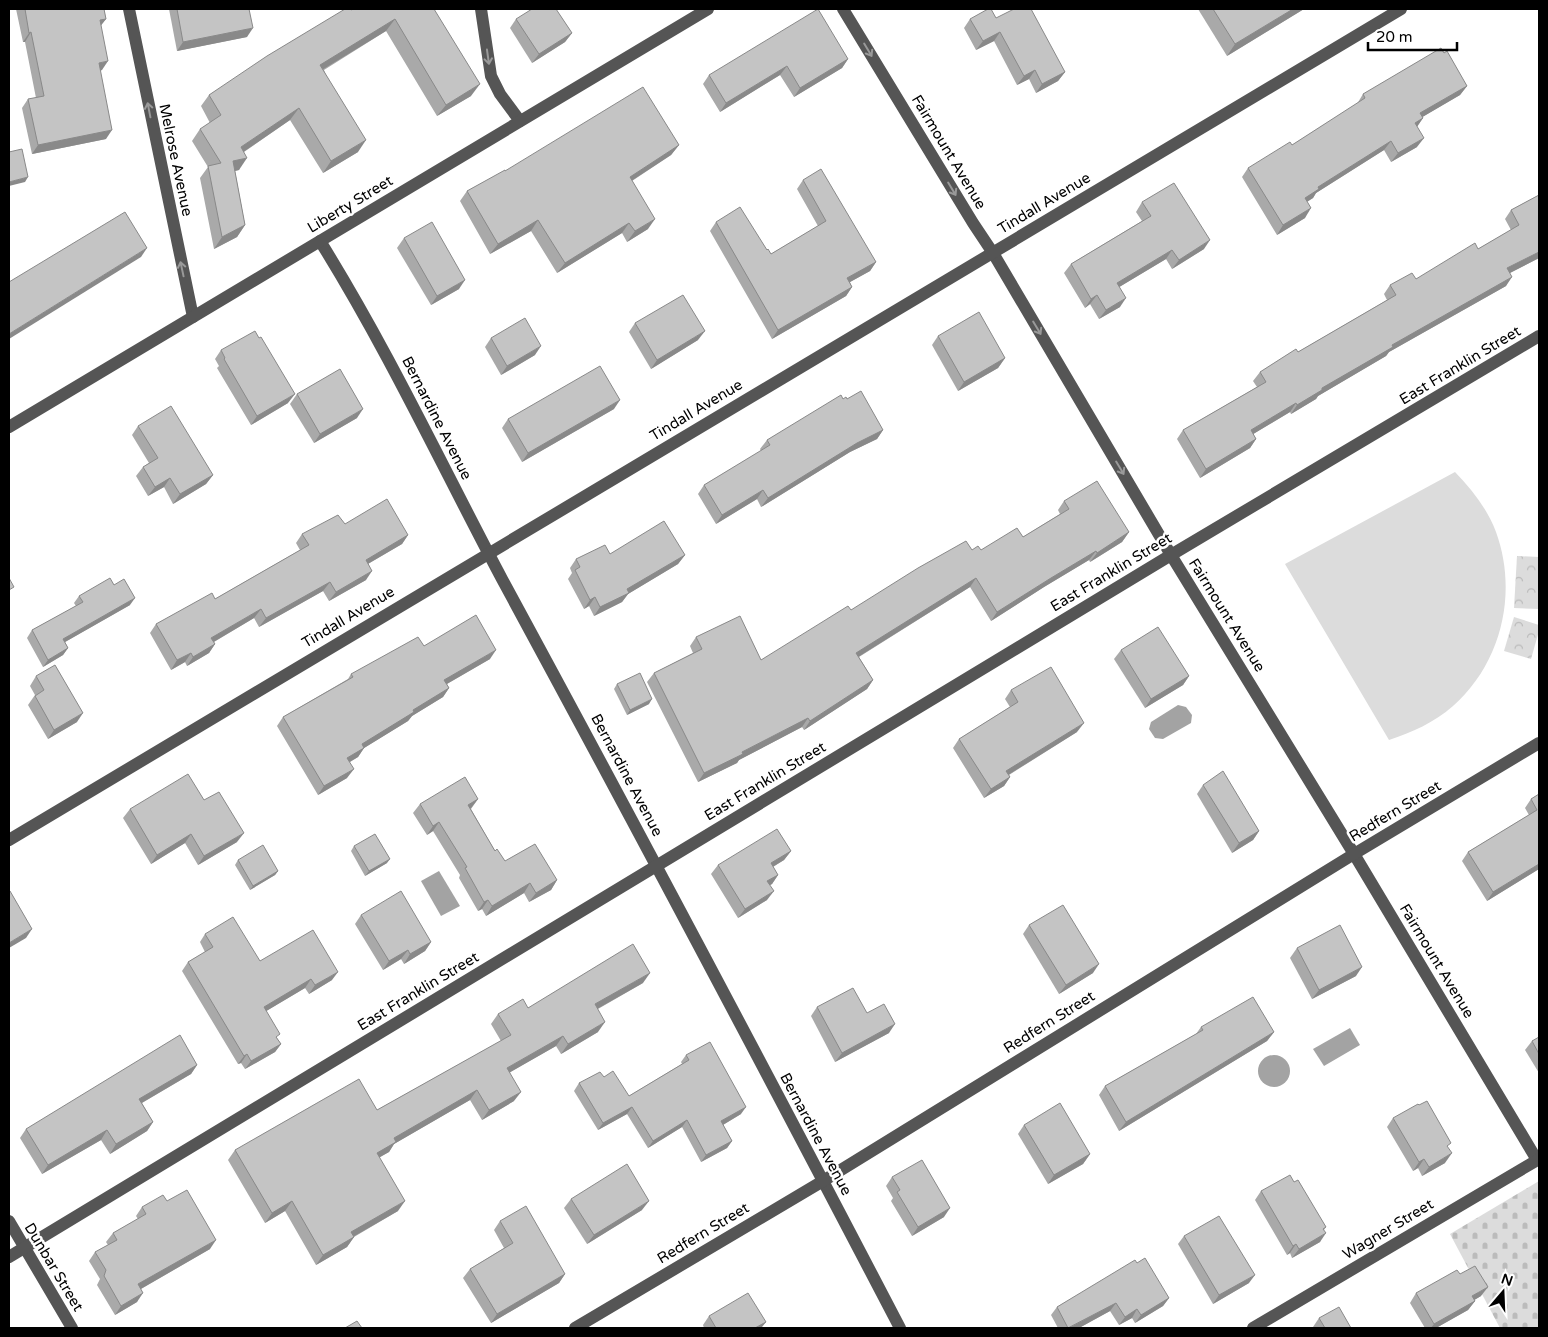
<svg xmlns="http://www.w3.org/2000/svg" width="1548" height="1337" font-family="'Varela Round',sans-serif">
<style>
.forest{fill:url(#forest-crowns)}
.cemetery{fill:url(#cemetery-stones)}
.pitch{fill:#dcdcdc}
.water{fill:#a3a3a3}
.lines{fill:none;stroke-linecap:round;stroke-linejoin:round}
.minor{stroke:#555;stroke-width:12}
.wall{fill:#a9a9a9}
.shaded-wall{fill:#898989}
.building{fill:#c4c4c4;stroke:#898989}
.oneway{stroke:#999}
.labels{text-anchor:middle;stroke-width:5;stroke-linejoin:round;paint-order:stroke}
.street-label{font-size:15px;fill:#000;stroke:#fff}
</style>
<defs>
<pattern id="forest-crowns" width="20" height="18" patternUnits="userSpaceOnUse" patternTransform="scale(1.25)"><rect width="20" height="18" fill="#dcdcdc"/><path d="M2 6a3 3 0 1 1 6 0M12 15a3 3 0 1 1 6 0" fill="none" stroke="#bbb"/></pattern>
<pattern id="cemetery-stones" width="16" height="16" patternUnits="userSpaceOnUse" patternTransform="scale(1.25)"><rect width="16" height="16" fill="#dcdcdc"/><path d="M2 7V4a2 2 0 0 1 4 0v3zM10 15v-3a2 2 0 0 1 4 0v3z" fill="#bbb"/></pattern>
</defs>
<rect width="100%" height="100%" fill="#fff"/>
<g class="forest">
<path d="M1517,556L1539,557V609L1514,608Z"/>
<path d="M1514,617L1539,625V631L1531,659L1504,651Z"/>
</g>
<path class="cemetery" d="M1539,1181V1328H1500L1450,1234Z"/>
<path class="pitch" d="M1455,472C1472,490 1487,508 1496,532C1518,592 1502,663 1453,706C1434,723 1412,732 1389,740L1285,564Z"/>
<g class="water">
<path d="M1178,705L1186,707L1192,715L1191,723L1163,739L1155,738L1149,729L1151,722Z"/>
<path d="M439,871L460,906L441,916L421,881Z"/>
<path d="M1350,1028L1360,1045L1324,1066L1313,1049Z"/>
<circle cx="1274" cy="1071" r="16"/>
</g>
<g class="lines">
<g class="minor">
<path d="M129,9L193,317"/>
<path d="M481,9L491,76L500,94L520,121"/>
<path d="M843,9L973,223L993,253L1171,555L1354,854L1537,1160"/>
<path d="M320,241C388,350 442,466 502,579C637,828 769,1077 900,1328"/>
<path d="M9,427L708,9"/>
<path d="M9,840L1401,9"/>
<path d="M9,1221L72,1328"/>
<path d="M9,1257L1171,555L1539,336"/>
<path d="M575,1328L823,1181L1354,854L1539,743"/>
<path d="M1253,1328L1539,1159"/>
</g>
</g>
<g class="wall">
<path d="M16,9H104L106,19L101,25L102,70L100,71L106,139L32,154L22,108L28,99L36,98L25,42H23Z"/>
<path d="M169,9H249L247,37L177,51Z"/>
<path d="M434,9L471,96L437,116L386,31L324,70L358,152L323,173L290,120L244,152L239,170L235,171L245,225L237,237L214,249L200,178L208,167L192,141L200,129L210,123L201,106L209,95L351,10Z"/>
<path d="M1198,9H1304L1227,56Z"/>
<path d="M996,18L1065,72L1058,81L1036,93L1029,79L1017,85L994,41L976,50L964,28L970,19Z"/>
<path d="M516,19L572,33L565,42L532,63L510,28Z"/>
<path d="M1444,53L1467,86L1460,95L1422,117L1423,118L1417,126V147L1391,162L1384,150L1316,193L1313,198L1307,202L1305,218L1277,235L1242,177L1248,168L1292,145L1357,104L1363,94Z"/>
<path d="M848,59L842,68L794,97L780,75L720,112L703,84L709,75Z"/>
<path d="M679,145L671,155L632,181L648,229L627,242L622,233L557,273L531,231L490,254L460,201L467,191L505,171Z"/>
<path d="M803,180L876,262L870,271L850,282L852,287L846,296L772,339L710,231L716,222L767,250L771,254L818,226L797,189Z"/>
<path d="M1539,195V258L1510,273L1506,286L1389,352L1386,356L1318,396L1316,399L1291,414L1290,412L1253,434L1256,439L1250,448L1200,478L1177,439L1183,430L1257,387L1253,381L1260,372L1298,352L1387,300L1384,294L1390,285L1416,279L1478,249L1511,230L1505,219L1511,210Z"/>
<path d="M1142,202L1204,249L1172,269L1166,259L1119,287L1120,307L1099,319L1090,304L1085,308L1064,273L1071,264L1142,221L1136,212Z"/>
<path d="M404,238L459,289L431,305L397,248Z"/>
<path d="M635,323L698,340L651,369L629,332Z"/>
<path d="M938,336L1005,358L998,368L958,391L932,345Z"/>
<path d="M491,338L535,355L501,375L485,347Z"/>
<path d="M221,350L288,403L251,425L217,368L219,366L215,359Z"/>
<path d="M297,394L357,418L314,443L290,404Z"/>
<path d="M843,399H847L883,430L877,439L850,452L761,507L757,499L716,524L698,494L704,485L761,451L760,449L767,440Z"/>
<path d="M614,409L522,462L502,428L508,419Z"/>
<path d="M138,426L213,475L206,484L173,504L164,487L148,496L136,476L143,467L149,463L132,435Z"/>
<path d="M1064,501L1129,532L1122,542L1090,562L1089,560L1044,587L991,621L970,587L859,657L873,680L867,689L804,730L802,727L739,760L737,763L698,782L647,682L654,673L693,653L690,646L696,637L761,660L851,610L972,550H981L1023,537L1060,514L1058,510Z"/>
<path d="M345,524L408,535L402,544L368,564L366,580L329,601L323,591L259,627L254,618L214,642L215,644L209,653L187,666L185,662L171,670L150,633L156,624L215,599L300,550L296,543L302,534Z"/>
<path d="M610,554L685,555L678,564L628,594L622,602L594,616L589,606L584,609L568,579L572,573L570,568L576,559Z"/>
<path d="M114,585L130,605L65,642L68,648L63,655L43,667L27,638L32,630L76,606L74,603L79,596Z"/>
<path d="M424,646L490,659L447,684L449,688L443,697L412,716L408,721L364,748L358,757L350,762L347,778L318,795L277,726L283,717L348,679L351,674Z"/>
<path d="M1121,650L1189,676L1183,685L1145,708L1114,659Z"/>
<path d="M36,676L77,722L48,739L28,705L35,695L30,686Z"/>
<path d="M617,684L649,704L627,715L614,689Z"/>
<path d="M1011,690L1077,732L1009,775L1010,777L1004,786L984,798L953,748L959,739L1010,707L1005,699Z"/>
<path d="M1203,785L1259,831L1253,840L1232,853L1197,794Z"/>
<path d="M1539,794V869L1487,901L1462,861L1468,852L1529,815L1525,808L1531,799Z"/>
<path d="M478,799L471,809L495,851L505,861L557,880L551,890L529,902L524,893L486,916L482,909L478,911L459,878L460,875L433,831L427,835L413,813L420,804Z"/>
<path d="M204,800L237,842L198,865L185,843L151,864L123,818L130,809Z"/>
<path d="M354,846L387,863L365,876L351,851Z"/>
<path d="M791,851L784,860L773,867L778,875L772,884L770,885L767,900L738,918L711,874L718,865Z"/>
<path d="M238,860L278,871L275,875L250,890L235,865Z"/>
<path d="M361,915L431,942L425,951L404,964L401,959L383,970L355,924Z"/>
<path d="M1029,925L1093,973L1059,994L1023,934Z"/>
<path d="M205,934L260,961L332,980L309,994L305,988L266,1011L277,1038L281,1044L275,1052L245,1069L241,1063L238,1064L182,971L188,962L205,952L200,942Z"/>
<path d="M1297,948L1356,976L1312,999L1290,958Z"/>
<path d="M643,983L598,1009V1032L561,1054L556,1046L510,1072L514,1101L482,1120L470,1100L394,1144L389,1152L379,1157L398,1211L354,1237L347,1247L316,1265L285,1211L265,1223L228,1160L235,1150L377,1110L501,1041L491,1024L498,1014Z"/>
<path d="M817,1007L867,1013L889,1033L835,1062L811,1016Z"/>
<path d="M1201,1027L1274,1032L1267,1041L1119,1131L1099,1095L1105,1086L1196,1034Z"/>
<path d="M1539,1037V1073L1525,1050L1532,1041Z"/>
<path d="M686,1055L741,1114L723,1125L732,1141L727,1148L701,1162L682,1127L648,1148L627,1114L598,1130L574,1091L579,1083L604,1077L629,1096L682,1064L681,1062Z"/>
<path d="M197,1065L191,1074L142,1103L153,1122L147,1131L110,1154L101,1140L42,1174L20,1138L26,1129Z"/>
<path d="M1393,1118L1445,1163L1422,1176L1418,1168L1413,1171L1387,1127Z"/>
<path d="M1024,1125L1090,1154L1083,1164L1048,1184L1018,1134Z"/>
<path d="M892,1177L944,1217L912,1236L891,1201L893,1198L886,1186Z"/>
<path d="M1294,1182L1326,1227L1324,1230L1320,1242L1292,1258L1290,1253L1287,1255L1255,1200L1261,1191Z"/>
<path d="M571,1199L642,1210L587,1244L564,1208Z"/>
<path d="M167,1201L210,1249L141,1289L137,1302L115,1315L97,1285L100,1279L89,1261L95,1252L108,1245L106,1242L113,1233L138,1219L136,1216L142,1207Z"/>
<path d="M500,1221L565,1274L559,1283L491,1323L463,1278L470,1269L504,1248L494,1230Z"/>
<path d="M1184,1236L1249,1283L1213,1304L1178,1244Z"/>
<path d="M1137,1263L1169,1298L1163,1306L1135,1323L1132,1318L1119,1325L1110,1311L1079,1328H1058L1051,1315L1057,1307Z"/>
<path d="M1460,1274L1481,1296L1474,1300L1475,1301L1468,1310L1436,1328H1425L1410,1303L1416,1293Z"/>
<path d="M709,1316L766,1322L761,1328H704L703,1325Z"/>
<path d="M1319,1318L1351,1328H1314L1313,1327Z"/>
</g>
<g class="shaded-wall">
<path d="M1293,9H1304L1227,56L1235,44Z"/>
<path d="M106,19L99,28L100,20Z"/>
<path d="M395,19L386,31L312,76L320,65Z"/>
<path d="M253,28L247,37L177,51L183,42Z"/>
<path d="M31,32L25,42H23L29,33Z"/>
<path d="M1000,32L994,41L976,50L983,41Z"/>
<path d="M572,33L565,42L532,63L539,54Z"/>
<path d="M848,59L842,68L794,97L800,88Z"/>
<path d="M108,61L102,70L92,72L99,63Z"/>
<path d="M787,66L780,75L720,112L726,103Z"/>
<path d="M1035,70L1029,79L1017,85L1024,76Z"/>
<path d="M1065,72L1058,81L1036,93L1042,84Z"/>
<path d="M480,84L471,96L437,116L446,105Z"/>
<path d="M1467,86L1460,95L1414,122L1420,113Z"/>
<path d="M299,108L290,120L233,159L241,147Z"/>
<path d="M1423,118L1417,127L1415,123Z"/>
<path d="M112,130L106,139L32,154L38,145Z"/>
<path d="M1424,138L1417,147L1391,162L1398,153Z"/>
<path d="M366,140L358,152L323,173L331,161Z"/>
<path d="M1391,141L1384,150L1316,193L1313,198L1298,207L1305,198L1318,187Z"/>
<path d="M679,145L671,155L622,187L630,177Z"/>
<path d="M247,158L239,170L225,173L233,161Z"/>
<path d="M28,177L25,182L9,186V182Z"/>
<path d="M1311,208L1305,218L1277,235L1283,225Z"/>
<path d="M655,219L648,229L627,242L635,231Z"/>
<path d="M538,220L531,231L490,254L498,244Z"/>
<path d="M629,223L622,233L557,273L565,263Z"/>
<path d="M245,225L237,237L214,249L222,237Z"/>
<path d="M1210,240L1204,249L1172,269L1179,260Z"/>
<path d="M147,248L141,257L9,339V334Z"/>
<path d="M1172,250L1166,259L1111,292L1117,283Z"/>
<path d="M1539,252V258L1500,278L1507,268Z"/>
<path d="M876,262L870,271L841,287L847,278Z"/>
<path d="M1512,277L1506,286L1389,352L1386,356L1318,396L1316,399L1291,414L1297,405L1322,388L1392,345Z"/>
<path d="M465,280L459,289L431,305L437,296Z"/>
<path d="M852,287L846,296L772,339L778,330Z"/>
<path d="M1097,295L1090,304L1085,308L1091,299Z"/>
<path d="M1126,298L1120,307L1099,319L1106,310Z"/>
<path d="M705,331L698,340L651,369L657,360Z"/>
<path d="M541,346L535,355L501,375L507,366Z"/>
<path d="M1005,358L998,368L958,391L964,382Z"/>
<path d="M295,394L288,403L251,425L257,416Z"/>
<path d="M620,400L614,409L522,462L528,453Z"/>
<path d="M1296,403L1290,412L1245,439L1251,430Z"/>
<path d="M363,409L357,418L314,443L320,434Z"/>
<path d="M883,430L877,439L850,452L761,507L768,498L857,443Z"/>
<path d="M1256,439L1250,448L1200,478L1206,469Z"/>
<path d="M213,475L206,484L173,504L180,494Z"/>
<path d="M170,478L164,487L148,496L155,487Z"/>
<path d="M763,490L757,499L716,524L722,515Z"/>
<path d="M1129,532L1122,542L1090,562L1097,553Z"/>
<path d="M408,535L402,544L359,569L366,560Z"/>
<path d="M1096,551L1089,560L1044,587L991,621L997,612L1051,578Z"/>
<path d="M685,555L678,564L628,594L622,602L594,616L600,607L627,589Z"/>
<path d="M372,571L366,580L329,601L336,592Z"/>
<path d="M976,578L970,587L850,662L856,653Z"/>
<path d="M330,582L323,591L259,627L266,618Z"/>
<path d="M595,597L589,606L584,609L590,600Z"/>
<path d="M135,598L130,605L58,646L63,639Z"/>
<path d="M261,609L254,618L205,647L211,638Z"/>
<path d="M215,644L209,653L187,666L193,657Z"/>
<path d="M68,648L63,655L43,667L48,660Z"/>
<path d="M496,650L490,659L438,689L444,680Z"/>
<path d="M191,653L185,662L171,670L177,660Z"/>
<path d="M1189,676L1183,685L1145,708L1151,699Z"/>
<path d="M873,680L867,689L804,730L810,721Z"/>
<path d="M449,688L443,697L412,716L408,721L356,753L362,744L413,710Z"/>
<path d="M652,699L649,704L627,715L630,710Z"/>
<path d="M83,713L77,722L48,739L54,730Z"/>
<path d="M808,718L802,727L739,760L737,763L698,782L704,773L742,752Z"/>
<path d="M1084,723L1077,732L1000,780L1006,771Z"/>
<path d="M364,748L358,757L341,767L347,758Z"/>
<path d="M354,769L347,778L318,795L324,786Z"/>
<path d="M1010,777L1004,786L984,798L991,789Z"/>
<path d="M478,799L471,808L462,814L468,805Z"/>
<path d="M439,822L433,831L427,835L433,826Z"/>
<path d="M1259,831L1253,840L1232,853L1239,843Z"/>
<path d="M244,833L237,842L198,865L204,856Z"/>
<path d="M191,834L185,843L151,864L157,855Z"/>
<path d="M791,851L784,860L764,872L771,863Z"/>
<path d="M390,859L387,863L365,876L369,871Z"/>
<path d="M1539,864V869L1487,901L1493,892Z"/>
<path d="M278,871L275,875L250,890L253,886Z"/>
<path d="M778,875L772,884L761,890L767,881Z"/>
<path d="M557,880L551,890L529,902L536,893Z"/>
<path d="M530,883L524,893L486,916L492,906Z"/>
<path d="M774,891L767,900L738,918L745,909Z"/>
<path d="M488,900L482,909L478,911L484,902Z"/>
<path d="M32,929L26,938L9,948V943Z"/>
<path d="M431,942L425,951L404,964L410,954Z"/>
<path d="M408,950L401,959L383,970L389,961Z"/>
<path d="M1099,964L1093,973L1059,994L1066,985Z"/>
<path d="M1362,967L1356,976L1312,999L1319,990Z"/>
<path d="M338,972L332,980L309,994L315,985Z"/>
<path d="M650,973L643,983L588,1014L595,1004Z"/>
<path d="M311,979L305,988L258,1016L264,1007Z"/>
<path d="M605,1022L598,1032L561,1054L568,1044Z"/>
<path d="M895,1024L889,1033L835,1062L842,1053Z"/>
<path d="M1274,1032L1267,1041L1119,1131L1126,1122Z"/>
<path d="M563,1036L556,1046L500,1078L507,1068Z"/>
<path d="M281,1044L275,1052L245,1069L251,1061Z"/>
<path d="M247,1054L241,1063L238,1064L244,1056Z"/>
<path d="M197,1065L191,1074L133,1108L139,1099Z"/>
<path d="M477,1090L470,1100L394,1144L389,1152L370,1163L377,1153L394,1138Z"/>
<path d="M521,1092L514,1101L482,1120L489,1110Z"/>
<path d="M632,1107L627,1114L598,1130L603,1123Z"/>
<path d="M746,1107L741,1114L716,1129L721,1121Z"/>
<path d="M687,1120L682,1127L648,1148L653,1141Z"/>
<path d="M153,1122L147,1131L110,1154L116,1144Z"/>
<path d="M107,1130L101,1140L42,1174L48,1165Z"/>
<path d="M732,1141L727,1148L701,1162L706,1155Z"/>
<path d="M1452,1153L1445,1163L1422,1176L1429,1167Z"/>
<path d="M1090,1154L1083,1164L1048,1184L1054,1175Z"/>
<path d="M1424,1159L1418,1168L1413,1171L1419,1162Z"/>
<path d="M292,1201L285,1211L265,1223L272,1213Z"/>
<path d="M405,1201L398,1211L344,1242L351,1232Z"/>
<path d="M649,1201L642,1210L587,1244L594,1235Z"/>
<path d="M950,1208L944,1217L912,1236L918,1227Z"/>
<path d="M1326,1233L1320,1242L1292,1258L1299,1249Z"/>
<path d="M354,1237L347,1247L316,1265L323,1255Z"/>
<path d="M216,1240L210,1249L132,1294L138,1284Z"/>
<path d="M1296,1244L1290,1253L1287,1255L1293,1246Z"/>
<path d="M565,1274L559,1283L491,1323L497,1314Z"/>
<path d="M1255,1275L1249,1283L1213,1304L1219,1295Z"/>
<path d="M1488,1287L1481,1296L1466,1305L1472,1296Z"/>
<path d="M143,1293L137,1302L115,1315L121,1306Z"/>
<path d="M1169,1298L1163,1306L1135,1323L1141,1315Z"/>
<path d="M1475,1301L1468,1310L1436,1328H1431L1434,1324Z"/>
<path d="M1116,1303L1110,1311L1079,1328H1069Z"/>
<path d="M1137,1309L1132,1318L1119,1325L1125,1317Z"/>
<path d="M766,1322L761,1328H755Z"/>
</g>
<g class="building">
<path d="M25,9H104L106,19L100,20L108,61L99,63L112,130L38,145L28,99L44,96L31,32L29,33Z"/>
<path d="M177,9H249L253,28L183,42Z"/>
<path d="M345,9H350L351,10L353,9H434L480,84L446,105L395,19L320,65L366,140L331,161L299,108L241,147L247,158L233,161L245,225L222,237L208,166L221,163L200,129L221,115L209,95L267,56Z"/>
<path d="M532,9H556L572,33L539,54L516,19Z"/>
<path d="M818,9L848,59L800,88L787,66L726,103L709,75Z"/>
<path d="M988,9H991L996,18L1014,9H1031L1065,72L1042,84L1035,70L1024,76L1000,32L983,41L970,19Z"/>
<path d="M1213,9H1293L1235,44Z"/>
<path d="M1441,48L1444,53L1447,51L1467,86L1420,113L1423,118L1415,123L1424,138L1398,153L1391,141L1318,187L1319,189L1305,198L1311,208L1283,225L1248,168L1290,142L1292,145L1365,98L1363,94Z"/>
<path d="M643,87L679,145L630,177L655,219L635,231L629,223L565,263L538,220L498,244L467,191L505,170V171Z"/>
<path d="M22,149L28,177L9,182V152Z"/>
<path d="M821,169L876,262L847,278L852,287L778,330L716,222L740,207L767,250L768,249L771,254L826,221L803,180Z"/>
<path d="M1174,183L1210,240L1179,260L1172,250L1117,283L1126,298L1106,310L1097,295L1091,299L1071,264L1151,216L1142,202Z"/>
<path d="M1539,195V252L1507,268L1512,277L1392,345L1393,347L1322,388V390L1297,405L1296,403L1251,430L1256,439L1206,469L1183,430L1266,382L1260,372L1296,349L1298,352L1396,295L1390,285L1412,273L1416,279L1475,243L1478,249L1519,225L1511,210Z"/>
<path d="M125,212L147,248L9,334V282Z"/>
<path d="M432,222L465,280L437,296L404,238Z"/>
<path d="M683,295L705,331L657,360L635,323Z"/>
<path d="M979,312L1005,358L964,382L938,336Z"/>
<path d="M525,318L541,346L507,366L491,338Z"/>
<path d="M255,331L259,338L261,337L295,394L257,416L224,359L225,358L221,350Z"/>
<path d="M600,366L620,400L528,453L508,419Z"/>
<path d="M340,369L363,409L320,434L297,394Z"/>
<path d="M861,391L883,430L857,443L768,498L763,490L722,515L704,485L770,445L767,440L841,395L843,399L846,397L847,399Z"/>
<path d="M171,406L213,475L180,494L170,478L155,487L143,467L158,458L138,426Z"/>
<path d="M1097,481L1129,532L1097,553L1096,551L1051,578L997,612L976,578L856,653L873,680L810,721L808,718L742,752L743,754L704,773L654,673L702,649L696,637L740,616L761,660L848,606L851,610L918,568L966,541L972,550L978,546L981,550L1017,528L1023,537L1069,509L1064,501Z"/>
<path d="M387,499L408,535L366,560L372,571L336,592L330,582L266,618L261,609L211,638L215,644L193,657L191,653L177,660L156,624L212,593L215,599L309,545L302,534L338,515L345,524Z"/>
<path d="M664,521L685,555L627,589L629,593L600,607L595,597L590,600L575,570L580,567L576,559L605,545L610,554Z"/>
<path d="M9,578L14,587L9,590Z"/>
<path d="M110,578L114,585L124,579L135,598L63,639L68,648L48,660L32,630L83,602L79,596Z"/>
<path d="M476,615L496,650L444,680L449,688L413,710L414,712L362,744L364,748L347,758L354,769L324,786L283,717L353,677L351,674L418,637L424,646Z"/>
<path d="M1158,627L1189,676L1151,699L1121,650Z"/>
<path d="M55,665L83,713L54,730L35,696L44,690L36,676Z"/>
<path d="M1051,667L1084,723L1006,771L1010,777L991,789L959,739L1018,702L1011,690Z"/>
<path d="M640,673L652,699L630,710L617,684Z"/>
<path d="M1223,771L1259,831L1239,843L1203,785Z"/>
<path d="M188,774L204,800L219,792L244,833L204,856L191,834L157,855L130,809Z"/>
<path d="M465,777L478,799L468,805L495,851L497,849L505,861L535,844L557,880L536,893L530,883L492,906L488,900L484,902L465,868L467,867L439,822L433,826L420,804Z"/>
<path d="M1539,794V864L1493,892L1468,852L1537,810L1531,799Z"/>
<path d="M777,829L791,851L771,863L778,875L767,881L774,891L745,909L718,865Z"/>
<path d="M375,834L390,859L369,871L354,846Z"/>
<path d="M263,845L278,871L253,886L238,860Z"/>
<path d="M10,891L32,929L9,943V892Z"/>
<path d="M401,891L431,942L410,954L408,950L389,961L361,915Z"/>
<path d="M1063,905L1099,964L1066,985L1029,925Z"/>
<path d="M233,917L260,961L313,930L338,972L315,985L311,979L264,1007L280,1034L276,1037L281,1044L251,1061L247,1054L244,1056L188,962L213,947L205,934Z"/>
<path d="M1340,925L1362,967L1319,990L1297,948Z"/>
<path d="M633,944L650,973L595,1004L605,1022L568,1044L563,1036L507,1068L521,1092L489,1110L477,1090L394,1138L396,1142L377,1153L405,1201L351,1232L354,1237L323,1255L292,1201L272,1213L235,1150L359,1079L377,1110L511,1035L498,1014L523,999L528,1008Z"/>
<path d="M853,988L867,1013L884,1004L895,1024L842,1053L817,1007Z"/>
<path d="M1253,997L1274,1032L1126,1122L1105,1086L1203,1030L1201,1027Z"/>
<path d="M180,1035L197,1065L139,1099L153,1122L116,1144L107,1130L48,1165L26,1129Z"/>
<path d="M1539,1037V1054L1532,1041Z"/>
<path d="M710,1042L746,1107L721,1121L732,1141L706,1155L687,1120L653,1141L632,1107L603,1123L579,1083L600,1072L604,1077L613,1071L629,1096L689,1060L686,1055Z"/>
<path d="M1427,1101L1451,1143L1447,1146L1452,1153L1429,1167L1424,1159L1419,1162L1393,1118L1418,1104L1419,1105Z"/>
<path d="M1060,1103L1090,1154L1054,1175L1024,1125Z"/>
<path d="M922,1160L950,1208L918,1227L897,1192L900,1190L892,1177Z"/>
<path d="M627,1164L649,1201L594,1235L571,1199Z"/>
<path d="M1290,1175L1294,1182L1298,1180L1326,1227L1323,1229L1326,1233L1299,1249L1296,1244L1293,1246L1261,1191Z"/>
<path d="M187,1190L216,1240L138,1284L143,1293L121,1306L104,1276L106,1270L95,1252L117,1240L113,1233L146,1214L142,1207L163,1195L167,1201Z"/>
<path d="M526,1206L565,1274L497,1314L470,1269L513,1243L500,1221Z"/>
<path d="M1219,1216L1255,1275L1219,1295L1184,1236Z"/>
<path d="M1145,1258L1169,1298L1141,1315L1137,1309L1125,1317L1116,1303L1068,1328L1057,1307L1135,1260L1137,1263Z"/>
<path d="M1475,1266L1488,1287L1472,1296L1475,1301L1434,1324L1416,1293L1457,1270L1460,1274Z"/>
<path d="M748,1293L766,1322L755,1328H716L709,1316Z"/>
<path d="M1339,1307L1351,1328H1325L1319,1318Z"/>
<path d="M357,1321L362,1328H345Z"/>
</g>
<defs><path id="oneway-shaft" d="M-6 0H5M1.5-3L5.5 0L1.5 3" fill="none" stroke-width="1.6" stroke-linecap="round" stroke-linejoin="round" transform="scale(1.25)"/></defs>
<g class="oneway">
<use href="#oneway-shaft" transform="translate(868 50) rotate(59)"/>
<use href="#oneway-shaft" transform="translate(488 57) rotate(82)"/>
<use href="#oneway-shaft" transform="translate(149 110) rotate(-101)"/>
<use href="#oneway-shaft" transform="translate(952 189) rotate(59)"/>
<use href="#oneway-shaft" transform="translate(182 269) rotate(-102)"/>
<use href="#oneway-shaft" transform="translate(1037 328) rotate(59)"/>
<use href="#oneway-shaft" transform="translate(1120 468) rotate(59)"/>
</g>
<g class="labels">
<g class="street-label">
<text transform="translate(949 152) rotate(59)" y="5">Fairmount Avenue</text>
<text transform="translate(176 160) rotate(78)" y="5">Melrose Avenue</text>
<text transform="translate(1044 203) rotate(-31)" y="5">Tindall Avenue</text>
<text transform="translate(350 204) rotate(-31)" y="5">Liberty Street</text>
<text transform="translate(1460 365) rotate(-31)" y="5">East Franklin Street</text>
<text transform="translate(696 410) rotate(-31)" y="5">Tindall Avenue</text>
<text transform="translate(437 418) rotate(63)" y="5">Bernardine Avenue</text>
<text transform="translate(1111 572) rotate(-31)" y="5">East Franklin Street</text>
<text transform="translate(1227 615) rotate(58)" y="5">Fairmount Avenue</text>
<text transform="translate(348 617) rotate(-31)" y="5">Tindall Avenue</text>
<text transform="translate(627 775) rotate(62)" y="5">Bernardine Avenue</text>
<text transform="translate(765 781) rotate(-31)" y="5">East Franklin Street</text>
<text transform="translate(1395 811) rotate(-31)" y="5">Redfern Street</text>
<text transform="translate(1437 961) rotate(59)" y="5">Fairmount Avenue</text>
<text transform="translate(418 991) rotate(-31)" y="5">East Franklin Street</text>
<text transform="translate(1049 1022) rotate(-32)" y="5">Redfern Street</text>
<text transform="translate(816 1134) rotate(62)" y="5">Bernardine Avenue</text>
<text transform="translate(1388 1229) rotate(-31)" y="5">Wagner Street</text>
<text transform="translate(703 1233) rotate(-31)" y="5">Redfern Street</text>
<text transform="translate(54 1267) rotate(59)" y="5">Dunbar Street</text>
</g>
</g>
<rect width="1548" height="1337" fill="none" stroke="#000000" stroke-width="20"/>
<g transform="translate(1503 1292) rotate(19)" stroke="#ffffff" stroke-width="4" paint-order="stroke">
<path d="M0-4L9 19L0 12L-9 19Z" fill="#000000"/>
<text y="-8" font-size="14" font-weight="bold" text-anchor="middle" fill="#000000">N</text>
</g>
<path d="M1368 42v8h89v-8" fill="none" stroke="#000000" stroke-width="2.5"/>
<text x="1376" y="42" font-size="15" fill="#000000" stroke="#ffffff" stroke-width="4" paint-order="stroke">20 m</text>
</svg>
